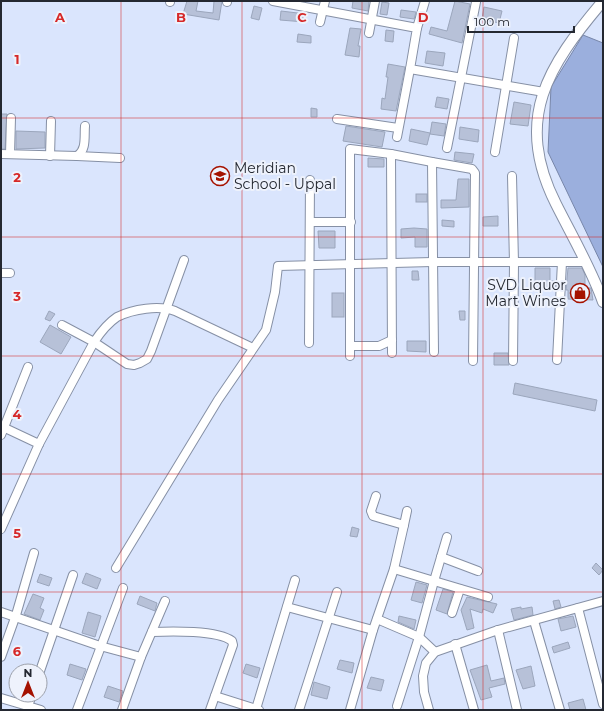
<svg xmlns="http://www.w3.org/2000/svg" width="604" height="711" font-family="Montserrat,sans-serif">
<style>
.water{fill:#9bafdd;stroke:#7786a9}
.building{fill:#b7c1d8;stroke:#9ba6bc}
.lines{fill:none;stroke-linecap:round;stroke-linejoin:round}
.minor-casing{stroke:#8690a5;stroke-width:10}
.tertiary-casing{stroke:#8690a5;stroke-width:12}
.minor{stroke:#fff;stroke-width:8}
.tertiary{stroke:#fff;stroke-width:10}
.grid{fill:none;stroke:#d62828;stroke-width:1;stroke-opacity:0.55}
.labels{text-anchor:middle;stroke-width:4;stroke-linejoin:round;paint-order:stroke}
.poi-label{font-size:14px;fill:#242831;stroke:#eef2fc;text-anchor:start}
.grid-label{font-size:13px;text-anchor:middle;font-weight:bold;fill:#d62828;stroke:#eef2fc;stroke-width:4;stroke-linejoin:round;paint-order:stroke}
</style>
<rect width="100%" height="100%" fill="#dae5fd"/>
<path class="water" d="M583,35L603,43V267L548,152L551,87Z"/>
<g class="building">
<path d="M187,1H198L196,11L213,13L214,1H222L219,20L183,14Z"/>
<path d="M353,1H369L368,11L352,8Z"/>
<path d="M455,1L470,4L462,43L429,34L431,27L447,31Z"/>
<path d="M382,2L389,3L387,15L380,14Z"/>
<path d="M254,6L262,8L259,20L251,18Z"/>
<path d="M484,7L502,11L499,23L482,19Z"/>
<path d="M401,10L416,12L414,19L400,17Z"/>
<path d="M281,11L306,14L305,22L280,20Z"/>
<path d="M350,28L361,29L358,46H360L359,57L345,55Z"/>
<path d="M386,30L394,31L393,42L385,41Z"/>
<path d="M298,34L311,36V43L297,42Z"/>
<path d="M427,51L445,53L443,66L425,63Z"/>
<path d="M388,64L405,67L396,111L381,109L382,98L385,99L388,77H386Z"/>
<path d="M437,97L449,99L447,109L435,107Z"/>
<path d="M514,102L531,105L528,126L510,124Z"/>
<path d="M311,108L317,109V117H311Z"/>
<path d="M1,114H7L5,149H1Z"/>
<path d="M432,122L446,124L444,136L430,134Z"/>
<path d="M346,126L385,132L382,147L343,141Z"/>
<path d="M460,127L479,130L478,142L459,139Z"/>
<path d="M411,129L430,133L427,145L409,141Z"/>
<path d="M16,131L45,132V148L16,149Z"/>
<path d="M455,152L474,154L472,163L454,160Z"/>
<path d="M368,158L384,159V167H368Z"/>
<path d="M458,179H469V207L441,208V200H456Z"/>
<rect x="416" y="194" width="11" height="8"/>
<path d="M498,216V226H483V217Z"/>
<path d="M442,220L454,221V227L442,226Z"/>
<path d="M414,228L427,229V247H415V237L401,238V229Z"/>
<path d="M318,231H335V248H319Z"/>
<path d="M535,268H550V281H556L555,290H540V281H535Z"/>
<path d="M568,268H582L585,275V288H591L593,300L568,299V290H566Z"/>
<path d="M412,271H418L419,280H412Z"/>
<rect x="332" y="293" width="12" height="24"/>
<path d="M49,311L55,314L50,321L45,319Z"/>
<path d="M459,311H465V320H460Z"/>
<path d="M50,325L71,337L61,354L40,342Z"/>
<path d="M407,341H426V352L407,351Z"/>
<path d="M494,353H508L509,365H494Z"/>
<path d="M515,383L597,400L595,411L513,394Z"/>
<path d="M352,527L359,529L357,537L350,536Z"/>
<path d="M596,563L603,570L599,575L592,568Z"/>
<path d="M86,573L101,579L97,589L82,583Z"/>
<path d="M40,574L52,578L49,586L37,582Z"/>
<path d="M416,582L427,585L422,603L411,600Z"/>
<path d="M443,589L453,592L447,614L436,610Z"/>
<path d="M33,594L44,598L40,608L44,610L40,620L24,614Z"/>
<path d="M140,596L157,603L155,611L137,604Z"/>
<path d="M467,597L497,604L493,613L483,609L482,613L470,609L474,628L467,630L461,610Z"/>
<path d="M559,600L561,607L555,609L553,601Z"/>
<path d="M521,607V609L532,607L533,615L514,620L511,609Z"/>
<path d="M88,612L101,616L95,637L82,633Z"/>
<path d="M399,616L416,620L414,629L398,622Z"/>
<path d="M573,616L576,627L561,631L558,619Z"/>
<path d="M568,642L570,648L554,653L552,647Z"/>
<path d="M340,660L354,663L352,673L337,669Z"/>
<path d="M70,664L86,669L82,680L67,675Z"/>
<path d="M246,664L260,668L257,678L243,673Z"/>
<path d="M487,665L491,681L504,678L505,684L489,688L492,697L481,700L470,670Z"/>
<path d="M531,666L535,686L523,689L516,670Z"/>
<path d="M371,677L384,680L381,691L367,688Z"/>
<path d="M314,682L330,687L327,699L311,695Z"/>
<path d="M108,686L123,691L119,702L104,697Z"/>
<path d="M583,699L586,710H570L568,703Z"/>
</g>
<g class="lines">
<g class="minor-casing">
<g id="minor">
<path d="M273,1L417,28L410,69L544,92"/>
<path d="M170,2V1"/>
<path d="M227,2V1"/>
<path d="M320,22L325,1"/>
<path d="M417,28L425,1"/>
<path d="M369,33L375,1"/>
<path d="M337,119L398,128"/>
<path d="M397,137L410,69"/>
<path d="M447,148L476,2"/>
<path d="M495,152L514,38"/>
<path d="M1,154L77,156C87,150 84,136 85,126"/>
<path d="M10,154L11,118"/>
<path d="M391,154L392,353"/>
<path d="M50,156L51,121"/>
<path d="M77,156L120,158"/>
<path d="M432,162L472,169L475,173L473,361"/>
<path d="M512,176L514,263L513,361"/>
<path d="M310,222H351"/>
<path d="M184,260L151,351L147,359L140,363L134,365L127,364L94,342C100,333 108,323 117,317C133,309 159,305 175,311L253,348"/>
<path d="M1,273H10"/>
<path d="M309,343L310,180"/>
<path d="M350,346H379L392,340"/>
<path d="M350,356V149L391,154L432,162L434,352"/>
<path d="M557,360L562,262"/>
<path d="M5,428L39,444"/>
<path d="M1,435L28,367"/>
<path d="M404,525L407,511"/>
<path d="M1,529L39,444L94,342L62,325"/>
<path d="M447,537L434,581L488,597"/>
<path d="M441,557L478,571"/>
<path d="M116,568L218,400L266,330L275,292L278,266L432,262H586"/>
<path d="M394,569L434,581L419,637L397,706"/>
<path d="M287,607L373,630"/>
<path d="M578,608L603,704"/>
<path d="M1,612L100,646L141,657"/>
<path d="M452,613L460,589"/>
<path d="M377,619L419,637L435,652"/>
<path d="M534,621L560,710"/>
<path d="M498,630L517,710"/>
<path d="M152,632C170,631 218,630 232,641L233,645L210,710"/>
<path d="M455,644L474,710"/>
<path d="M1,657L16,615L34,553"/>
<path d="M40,671L73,575"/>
<path d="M215,696L259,710"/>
<path d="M1,698L41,710"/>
<path d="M28,706L32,695"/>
<path d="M256,709L295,580"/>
<path d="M77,710L123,588"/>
<path d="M122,710L141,657L165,601"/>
<path d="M299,710L337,592"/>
<path d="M350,710L373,630L394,569L404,525L373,516L371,511L376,496"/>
<path d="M429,710L424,692L423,676L426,663L435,652L498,630L603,601"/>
</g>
</g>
<g class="tertiary-casing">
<path id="tertiary" d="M603,1C548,66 513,119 556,204C572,236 591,268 603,302"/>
</g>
<use href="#minor" class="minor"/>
<use href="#tertiary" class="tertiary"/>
</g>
<path class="grid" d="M121,1V710M242,1V710M362,1V710M483,1V710M1,118H603M1,237H603M1,356H603M1,474H603M1,592H603"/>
<defs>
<g id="school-ring" transform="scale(1)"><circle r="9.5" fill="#eef2fc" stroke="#a51200" stroke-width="1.5"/><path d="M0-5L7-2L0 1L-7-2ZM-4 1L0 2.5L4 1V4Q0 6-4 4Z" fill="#a51200"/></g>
<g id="shop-ring" transform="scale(1)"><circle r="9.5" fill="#eef2fc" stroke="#a51200" stroke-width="1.5"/><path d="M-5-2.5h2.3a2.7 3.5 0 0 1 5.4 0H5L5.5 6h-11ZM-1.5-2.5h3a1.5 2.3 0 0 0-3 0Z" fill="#a51200"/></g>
</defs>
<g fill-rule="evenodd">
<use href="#school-ring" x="220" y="176"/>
<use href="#shop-ring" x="580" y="293"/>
</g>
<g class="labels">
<g class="poi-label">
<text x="234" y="173">Meridian<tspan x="234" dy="16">School - Uppal</tspan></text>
<text x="566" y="290" text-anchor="end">SVD Liquor<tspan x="566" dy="16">Mart Wines</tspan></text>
</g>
</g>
<g class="grid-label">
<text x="60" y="22">A</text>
<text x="181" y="22">B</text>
<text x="302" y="22">C</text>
<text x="423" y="22">D</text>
<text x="17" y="64">1</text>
<text x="17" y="182">2</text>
<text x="17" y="301">3</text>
<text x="17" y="419">4</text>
<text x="17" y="538">5</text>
<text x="17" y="656">6</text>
</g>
<rect width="604" height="711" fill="none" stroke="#242831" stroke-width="4"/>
<g transform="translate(28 683)"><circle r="19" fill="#eef2fc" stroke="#9da1ab"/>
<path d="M0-3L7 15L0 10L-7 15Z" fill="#a51200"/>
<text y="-6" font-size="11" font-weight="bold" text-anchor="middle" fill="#242831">N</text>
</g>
<path d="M468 26v6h106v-6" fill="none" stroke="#242831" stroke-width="2"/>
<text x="474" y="26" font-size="12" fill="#242831" stroke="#eef2fc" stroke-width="3" paint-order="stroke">100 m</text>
</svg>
